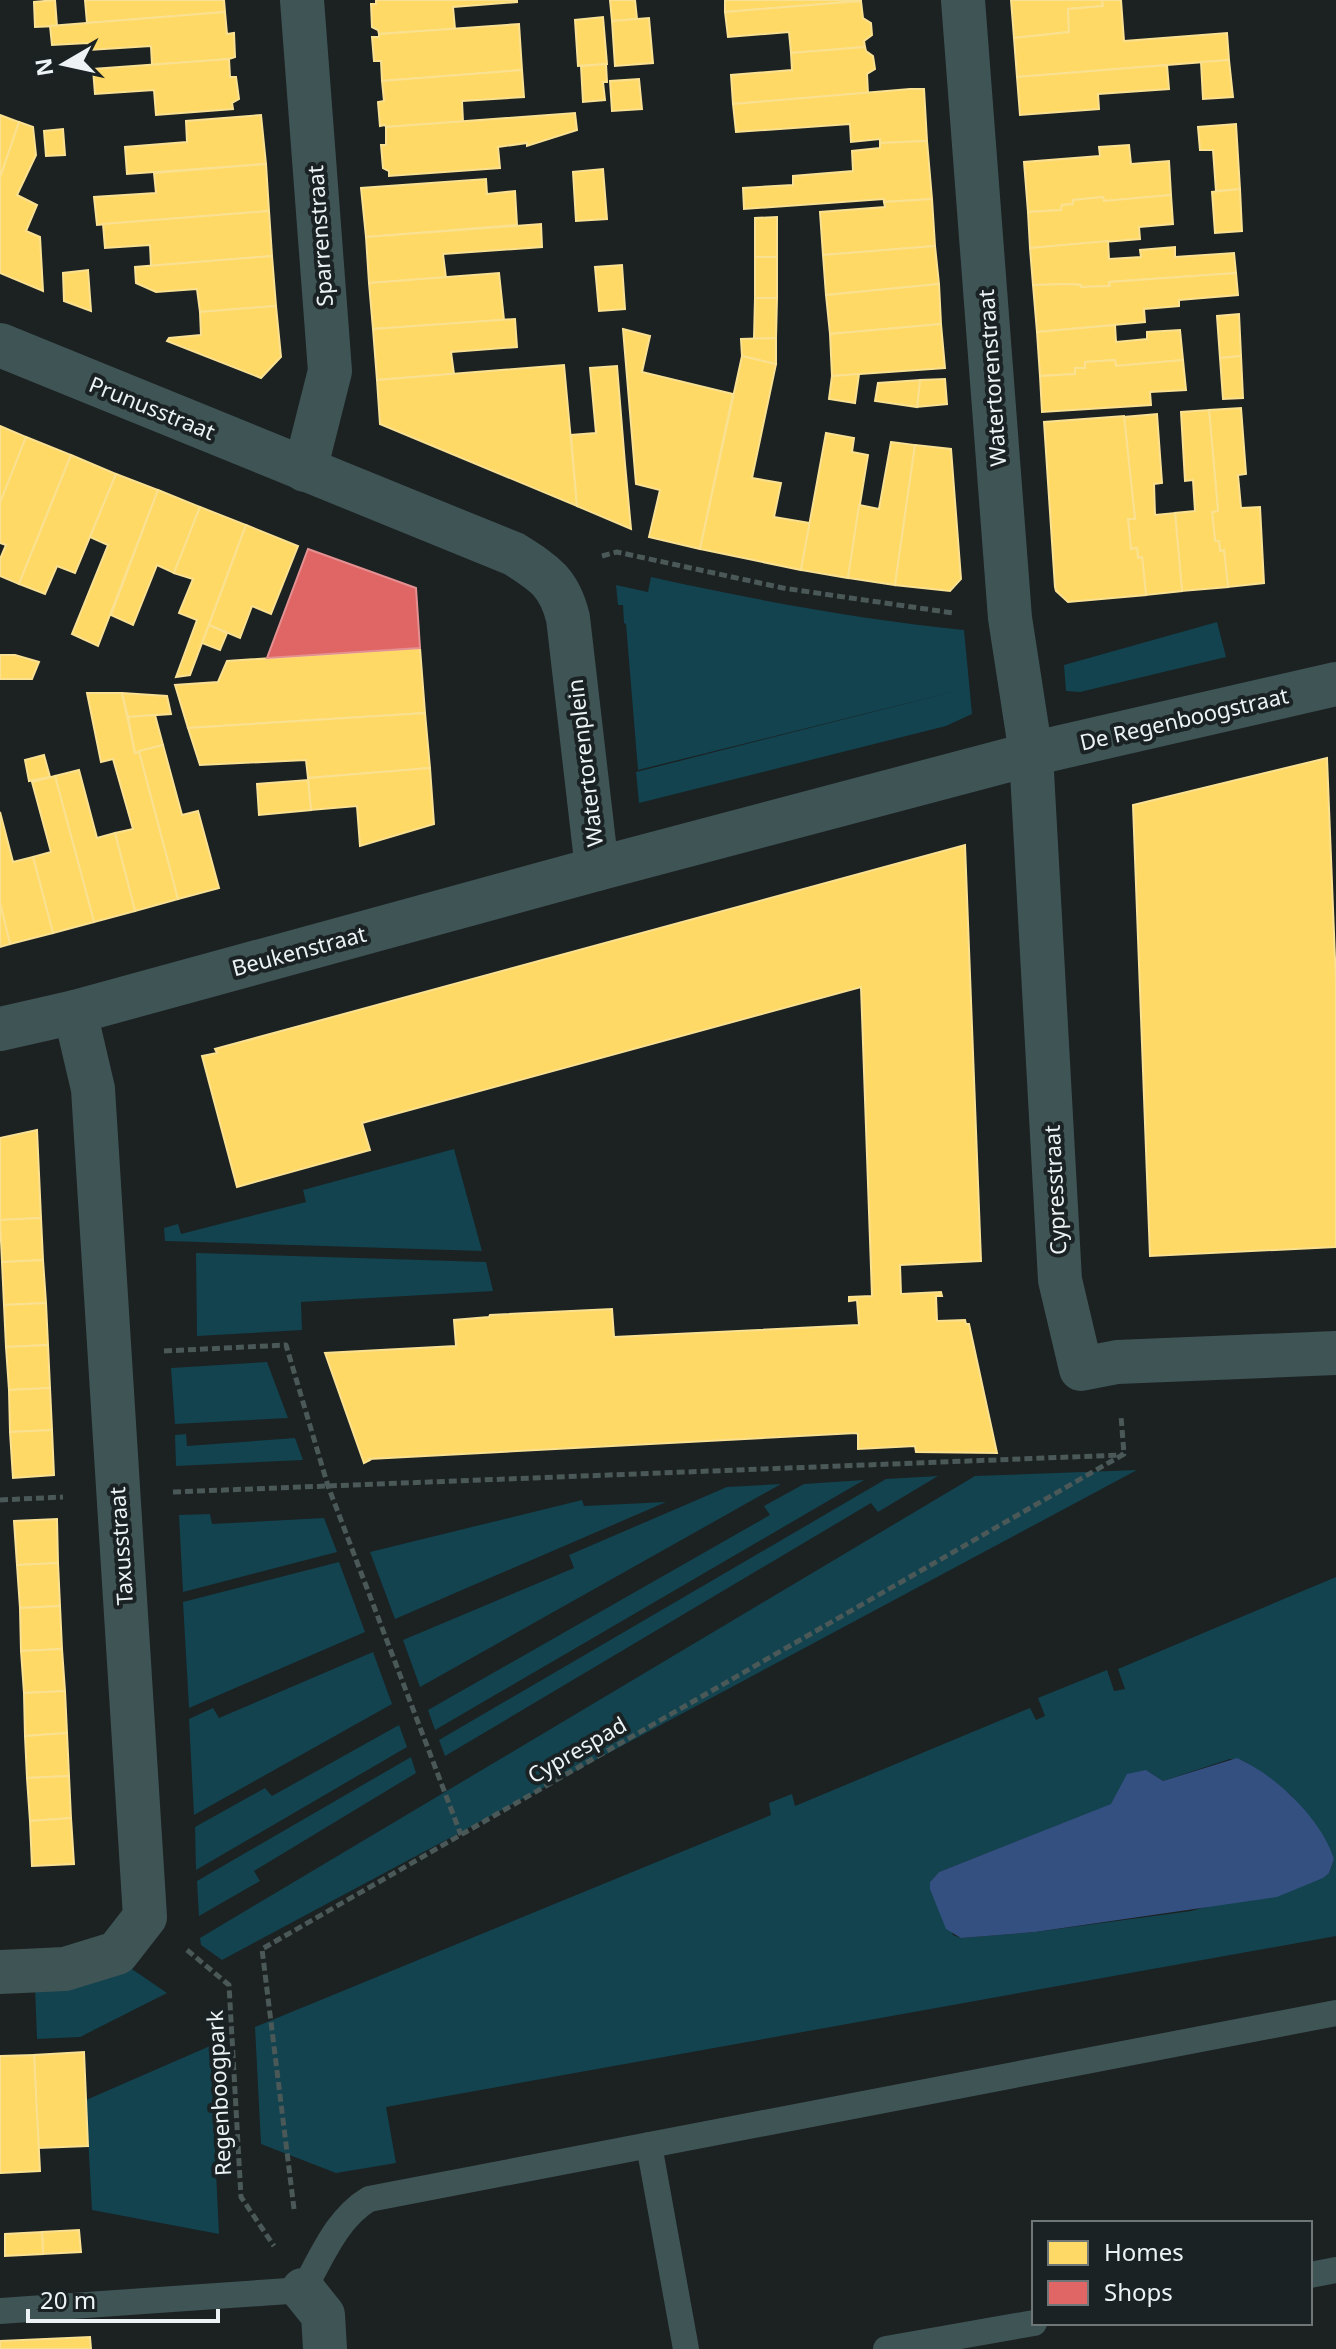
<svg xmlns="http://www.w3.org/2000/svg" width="1336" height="2349" font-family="'Noto Sans',sans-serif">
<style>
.green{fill:#12434f;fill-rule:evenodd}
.water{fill:#345080}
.homes{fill:#ffd966;stroke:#fae191;stroke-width:2}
.shops{fill:#e06666;stroke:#e49091;stroke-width:2}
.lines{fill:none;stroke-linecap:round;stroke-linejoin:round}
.path{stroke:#4a5858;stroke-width:5;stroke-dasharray:8 4;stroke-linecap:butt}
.service{stroke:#3f5455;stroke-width:26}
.minor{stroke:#3f5455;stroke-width:44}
.labels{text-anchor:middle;stroke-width:8;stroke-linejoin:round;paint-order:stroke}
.street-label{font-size:22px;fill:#edf3f5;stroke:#1a2224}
</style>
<rect width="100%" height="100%" fill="#1c2122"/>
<g class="green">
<path d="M651,577C755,600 858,619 964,630L972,714L946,726L639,803L636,772L964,689L638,770L626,624L624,623L623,605H618L616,585L648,592Z"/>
<path d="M1217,622L1226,657L1080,692L1066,691L1064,665Z"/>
<path d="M454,1149L482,1251L165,1241L164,1228L178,1224L181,1234L306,1202L303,1190Z"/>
<path d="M196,1253L486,1262L493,1291L301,1302L302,1330L197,1336Z"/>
<path d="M267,1362L288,1418L175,1424L171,1368Z"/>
<path d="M186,1434L187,1446L295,1438L303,1460L176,1466L175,1435Z"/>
<path d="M1137,1470L222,1960L201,1945L200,1938L975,1476Z"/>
<path d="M938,1476L878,1512L871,1503L445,1756L439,1740L886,1479Z"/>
<path d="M864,1480L435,1730L428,1710L770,1515L764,1506L804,1484Z"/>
<path d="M781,1484L420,1687L403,1640L574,1568L569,1555L727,1487Z"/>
<path d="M582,1500L584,1506L666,1502L395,1619L370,1552Z"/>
<path d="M210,1514L212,1524L324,1518L337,1552L183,1592L179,1515Z"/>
<path d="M339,1562L365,1632L189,1708L183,1602Z"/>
<path d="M1336,1577V1936L386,2107L396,2163L336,2173L261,2144L255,2027L771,1815L769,1803L792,1794L795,1806L1030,1708L1036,1720L1045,1716L1038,1698L1107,1670L1114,1691L1125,1689L1118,1669ZM1230,1759L1244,1761L1291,1795L1334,1859L1329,1873L1191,1911L1035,1932L961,1938L953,1935L930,1882L939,1872L1112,1804L1146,1770L1163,1781Z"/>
<path d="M373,1652L392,1704L194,1815L189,1719L213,1708L219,1718Z"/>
<path d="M399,1725L407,1747L196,1870L195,1827L265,1788L272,1796Z"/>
<path d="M411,1757L416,1773L254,1871L260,1881L199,1916L197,1881Z"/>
<path d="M123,1963L167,1993L80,2037L37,2039L35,1987Z"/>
<path d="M210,2046L219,2234L92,2210L86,2100Z"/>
</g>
<path class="water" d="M1237,1758C1276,1775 1322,1820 1334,1859L1329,1873L1323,1878L1277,1897L1035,1932L961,1938L946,1929L930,1889V1882L939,1872L1111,1804L1127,1774L1146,1770L1163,1781Z"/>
<g class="homes">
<path d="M55,0L57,26L35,27L34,2Z"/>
<path d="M85,0H224L225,12L87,23Z"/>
<path d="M376,0H517V2L453,7L455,29L379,34L378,30L372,27L371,4H376Z"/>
<path d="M610,0H635L637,19L612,21Z"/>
<path d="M725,0H861V1L725,12Z"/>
<path d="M1011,0H1102L1103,6L1068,9L1069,32L1014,38Z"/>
<path d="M1102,0H1121L1124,41L1227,33L1229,60L1017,77L1014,38L1069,32L1068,9L1103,6Z"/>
<path d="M861,1L863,18L871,23L872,35L864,41L865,47L791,53L789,32L728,37L725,12Z"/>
<path d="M225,12L227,34L234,33L235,57L229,59L152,65L151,46L89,50L88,43L52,45L50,26Z"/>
<path d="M603,17L607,64L578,66L575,20Z"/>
<path d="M649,18L653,63L615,66L612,21Z"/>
<path d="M519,24L522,70L382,81L381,61H374L372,37H379V34Z"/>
<path d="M865,47L866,51L873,56L875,69L867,74L868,93L733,104L731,75L792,70L791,53Z"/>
<path d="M229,59L230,77H236L239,99L232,103L233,109L156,115L154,90L95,94L93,69Z"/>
<path d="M1229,60L1233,97L1203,99L1201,62Z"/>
<path d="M606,64L607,82H603L605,100L583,102L581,66Z"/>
<path d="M1167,65L1169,89L1098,94L1099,109L1020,115L1017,77Z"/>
<path d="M522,70L524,97L462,101L463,122L386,127L385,125L380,126L378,102L384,101L382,81Z"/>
<path d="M639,79L642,109L612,111L610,81Z"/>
<path d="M910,89H924L927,141L880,143V139L851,142L850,124L736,132L733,104Z"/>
<path d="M575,113L577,130L527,146V143L498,147L500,168L389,176V171L383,168L381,145H386V127Z"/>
<path d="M0,115L19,122L0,178Z"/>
<path d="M261,115L266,164L127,174L125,147L187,142L186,121Z"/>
<path d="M19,122L33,127L36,155L17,195L37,205L26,231L40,237L43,291L0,273V178Z"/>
<path d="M1236,124L1240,189L1216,191L1213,150H1200L1198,127Z"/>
<path d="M63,129L65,155L46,156L44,131Z"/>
<path d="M927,141L932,199L884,202V199L744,209L743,188L793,185V176L853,171L852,151L880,148V143Z"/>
<path d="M1129,145L1131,164L1169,161L1171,195L1104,201L1103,197L1073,200V204L1062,205L1061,210L1028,212L1024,162L1100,156L1099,147Z"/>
<path d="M266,164L269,211L97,225L94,197L156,193L154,173Z"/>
<path d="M603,169L607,219L576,221L573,172Z"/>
<path d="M486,179L487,194L515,191L517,225L366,237L361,188Z"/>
<path d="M1240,189L1242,231L1215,233L1212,192Z"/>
<path d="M1171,195L1173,224L1139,227L1140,239L1030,248L1028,212L1061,210L1062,205L1073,204V200L1103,197L1104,201Z"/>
<path d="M932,199L935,246L823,255L820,212L885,207L884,202Z"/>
<path d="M269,211L272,256L151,266L150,245L105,248L103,224Z"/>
<path d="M777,217V257H755V218Z"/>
<path d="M541,224L542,247L443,254L446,278L369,283L366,237Z"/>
<path d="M1108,241L1109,259L1141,257L1140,250L1175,247V257L1234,253L1236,273L1109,282L1110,286L1081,287V285L1068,284L1033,285L1030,248Z"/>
<path d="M935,246L939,284L826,295L823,255Z"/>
<path d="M272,256L276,306L200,312L197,289L156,292L136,283L135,267Z"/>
<rect x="755" y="257" width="22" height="41"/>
<path d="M622,265L625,309L599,311L595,267Z"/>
<path d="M88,270L91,311L64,301L63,273Z"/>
<path d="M499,273L504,320L373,329L369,283Z"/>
<path d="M1236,273L1238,295L1179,300V306L1144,309L1145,322L1037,332L1033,285L1068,284L1081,285V287L1110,286L1109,282Z"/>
<path d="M939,284L941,324L830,334L826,295Z"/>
<path d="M755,298H777L776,338L754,339Z"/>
<path d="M276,306L281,357L261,378L167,341L169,338L201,335L200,312Z"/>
<path d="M1239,314L1241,356L1220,358L1217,316Z"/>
<path d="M515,319L517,347L451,352L454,374L377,380L373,329Z"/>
<path d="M941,324L945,368L832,376L830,334Z"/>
<path d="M1115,325L1116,342L1147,339V332L1180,330L1183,360L1116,366L1115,360L1085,362V368H1075V374L1040,376L1037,332Z"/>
<path d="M623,329L650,336L642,372L733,394L700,549L649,537L660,490L636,484Z"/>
<path d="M776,338V364L742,356L741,339Z"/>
<path d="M742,356L776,364L752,478L781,483L774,517L810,523L801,570L700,549Z"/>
<path d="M1241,356L1243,398L1223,399L1220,358Z"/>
<path d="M1115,360L1116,366L1183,360L1186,390L1150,392L1151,405L1042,412L1040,376L1075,374V368H1085V362Z"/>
<path d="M564,365L577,506L380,424L377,380Z"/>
<path d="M617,366L625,464L631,529L577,506L571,435L596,433L590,368Z"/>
<path d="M859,374L855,403L829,399L832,376Z"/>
<path d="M945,379L947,404L917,407L920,380Z"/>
<path d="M920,380L917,407L875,401L878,383Z"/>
<path d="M1241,408L1246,474L1238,475L1241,508L1260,507L1264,583L1228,587L1224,550L1220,551L1219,541H1215L1212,512L1218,511L1209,410Z"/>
<path d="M1209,410L1218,511L1212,512L1215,541H1219L1220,551L1224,550L1228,587L1182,591L1175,513L1195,511L1193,480L1185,481L1181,412Z"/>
<path d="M1157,414L1162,483L1154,484L1155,515L1175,513L1182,591L1146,595L1142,557L1138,558L1137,548L1131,549L1128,519H1135L1124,417Z"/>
<path d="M1124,416L1135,519H1128L1131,549L1137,548L1138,558L1142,557L1146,595L1068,602L1056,591L1055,587L1044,422Z"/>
<path d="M0,426L26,437L1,501H0Z"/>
<path d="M826,433L854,438L852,452L868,455L848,578L801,570Z"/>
<path d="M26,437L71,455L19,584L0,576V559L6,545L0,543V503Z"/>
<path d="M891,442L915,445L895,585L848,578L859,505L879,509Z"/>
<path d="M915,445L951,449L961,579L950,591L895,585Z"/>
<path d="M71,455L116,474L75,573L57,566L45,594L19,584Z"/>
<path d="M116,474L158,490L98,646L72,634L108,545L90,537Z"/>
<path d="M158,490L200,507L174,573L157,565L133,625L111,615Z"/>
<path d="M200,507L246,525L190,675L176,677L197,620L179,613L193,579L174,573Z"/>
<path d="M246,525L298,546L271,614L252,606L240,638L209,625Z"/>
<path d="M209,625L227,633L220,650L202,643Z"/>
<path d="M420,648L425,713L188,728L175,685L218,682L227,661Z"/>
<path d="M0,655H15L39,662L32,679H0Z"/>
<path d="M87,693H122L135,753L139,751L178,899L135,911L115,833L133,829L113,759L101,762Z"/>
<path d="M122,693L167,696L171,714L128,717Z"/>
<path d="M425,713L430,768L308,778L306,760L200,765L188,728Z"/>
<path d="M155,715L163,745L135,753L128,717Z"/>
<path d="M163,745L182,815L198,811L219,888L178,899L139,751Z"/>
<path d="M44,755L50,777L29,781L25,760Z"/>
<path d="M1327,758L1336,984V1247L1150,1256L1133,805Z"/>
<path d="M430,768L434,824L360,846L357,806L311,810L308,778Z"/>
<path d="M79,770L97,838L115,833L135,911L94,922L55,776Z"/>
<path d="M55,776L94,922L53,933L33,857L51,852L32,782Z"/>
<path d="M308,780L311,810L259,815L257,784Z"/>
<path d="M0,812L13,862L33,857L53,933L10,944L0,903Z"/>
<path d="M965,845L981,1261L900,1265L901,1294L941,1292L942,1296H936L937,1321L965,1320L966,1324H969L997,1453L916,1452L915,1446L858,1449V1434L856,1433L369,1459L370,1460L364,1463L325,1353L456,1346L454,1320L489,1317L490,1315L612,1309L614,1337L859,1325L857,1300L849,1301V1297L872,1296L861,987L362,1123L370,1150L237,1187L202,1056L217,1053L215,1049Z"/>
<path d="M0,903L10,944L0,947Z"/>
<path d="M37,1130L41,1218L0,1220V1138Z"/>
<path d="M41,1218L43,1260L2,1262L0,1220Z"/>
<path d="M43,1260L46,1303L4,1305L2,1262Z"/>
<path d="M46,1303L48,1345L6,1347L4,1305Z"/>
<path d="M48,1345L50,1388L9,1390L6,1347Z"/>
<path d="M50,1388L52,1430L10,1432L9,1390Z"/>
<path d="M52,1430L54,1475L13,1478L10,1432Z"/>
<path d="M57,1519L58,1563L17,1565L14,1521Z"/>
<path d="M58,1563L60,1606L20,1608L17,1565Z"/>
<path d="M60,1606L62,1649L21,1651L20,1608Z"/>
<path d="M62,1649L65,1691L24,1693L21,1651Z"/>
<path d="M65,1691L67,1733L25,1736L24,1693Z"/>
<path d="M67,1733L69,1776L27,1778L25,1736Z"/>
<path d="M69,1776L71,1818L30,1821L27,1778Z"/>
<path d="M71,1818L74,1864L32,1866L30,1821Z"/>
<path d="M84,2052L88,2146L38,2148L34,2055Z"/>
<path d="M34,2055L40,2171L0,2173V2056Z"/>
<path d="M79,2230L81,2252L43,2254L42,2232Z"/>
<path d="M42,2232L43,2254L5,2256V2234Z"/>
<path d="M90,2337L91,2349H0V2341Z"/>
</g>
<path class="shops" d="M308,549L416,588L420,648L267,658Z"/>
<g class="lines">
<g class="path">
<path d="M602,556L617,552L783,588L953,613"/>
<path d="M164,1351L286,1345L328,1486L461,1835"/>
<path d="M173,1492L1122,1455"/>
<path d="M0,1500L63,1497"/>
<path d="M187,1950L229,1985L241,2197L274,2246"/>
<path d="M294,2209L262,1949L1124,1454L1121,1416"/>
</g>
<g class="service">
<path d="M649,2145L686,2349"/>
<path d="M1310,2275L1336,2270"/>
<path d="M0,2311L303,2290C322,2257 336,2219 369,2199L1336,2013"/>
<path d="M886,2349L1034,2323"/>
</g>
<g class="minor">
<path d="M302,0L330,371L305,470"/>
<path d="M963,0L1010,618L1031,754L1060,1280L1081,1369L1117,1362L1336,1353"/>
<path d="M0,345L514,554C544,573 559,582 568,618L597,869"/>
<path d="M0,1029L75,1012L597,869L1031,754L1336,684"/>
<path d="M0,1972L65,1969L117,1953L145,1917L93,1089L75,1012"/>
<path d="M303,2290L323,2315L325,2349"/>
</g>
</g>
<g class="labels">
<g class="street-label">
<text transform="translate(320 236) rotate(-94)" y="8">Sparrenstraat</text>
<text transform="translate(992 378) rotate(-94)" y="8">Watertorenstraat</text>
<text transform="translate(152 408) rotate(22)" y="8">Prunusstraat</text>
<text transform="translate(1184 719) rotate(-13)" y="8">De Regenboogstraat</text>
<text transform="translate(585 763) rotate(-97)" y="8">Watertorenplein</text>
<text transform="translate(299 951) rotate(-15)" y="8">Beukenstraat</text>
<text transform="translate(1055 1190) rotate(-93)" y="8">Cypresstraat</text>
<text transform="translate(121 1546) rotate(-94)" y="8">Taxusstraat</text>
<text transform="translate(577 1750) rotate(-30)" y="8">Cyprespad</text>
<text transform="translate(219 2093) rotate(-93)" y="8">Regenboogpark</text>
</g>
</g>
<rect x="1032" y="2221" width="280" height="104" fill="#1a2224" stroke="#6e7678" stroke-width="2"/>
<rect x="1048" y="2241" width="40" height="24" fill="#ffd966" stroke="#6e7678" stroke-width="2"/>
<text x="1104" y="2261" font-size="24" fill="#edf3f5">Homes</text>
<rect x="1048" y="2281" width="40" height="24" fill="#e06666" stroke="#6e7678" stroke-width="2"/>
<text x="1104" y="2301" font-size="24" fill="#edf3f5">Shops</text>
<g transform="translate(64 64) rotate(261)" stroke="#1a2224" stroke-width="6" paint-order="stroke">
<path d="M0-6L14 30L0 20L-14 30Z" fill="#edf3f5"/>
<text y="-12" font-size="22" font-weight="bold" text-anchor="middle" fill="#edf3f5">N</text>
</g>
<path d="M28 2309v12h190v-12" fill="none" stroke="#edf3f5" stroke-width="4"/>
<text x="40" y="2309" font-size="24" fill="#edf3f5" stroke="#1a2224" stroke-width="6" paint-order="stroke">20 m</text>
</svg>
